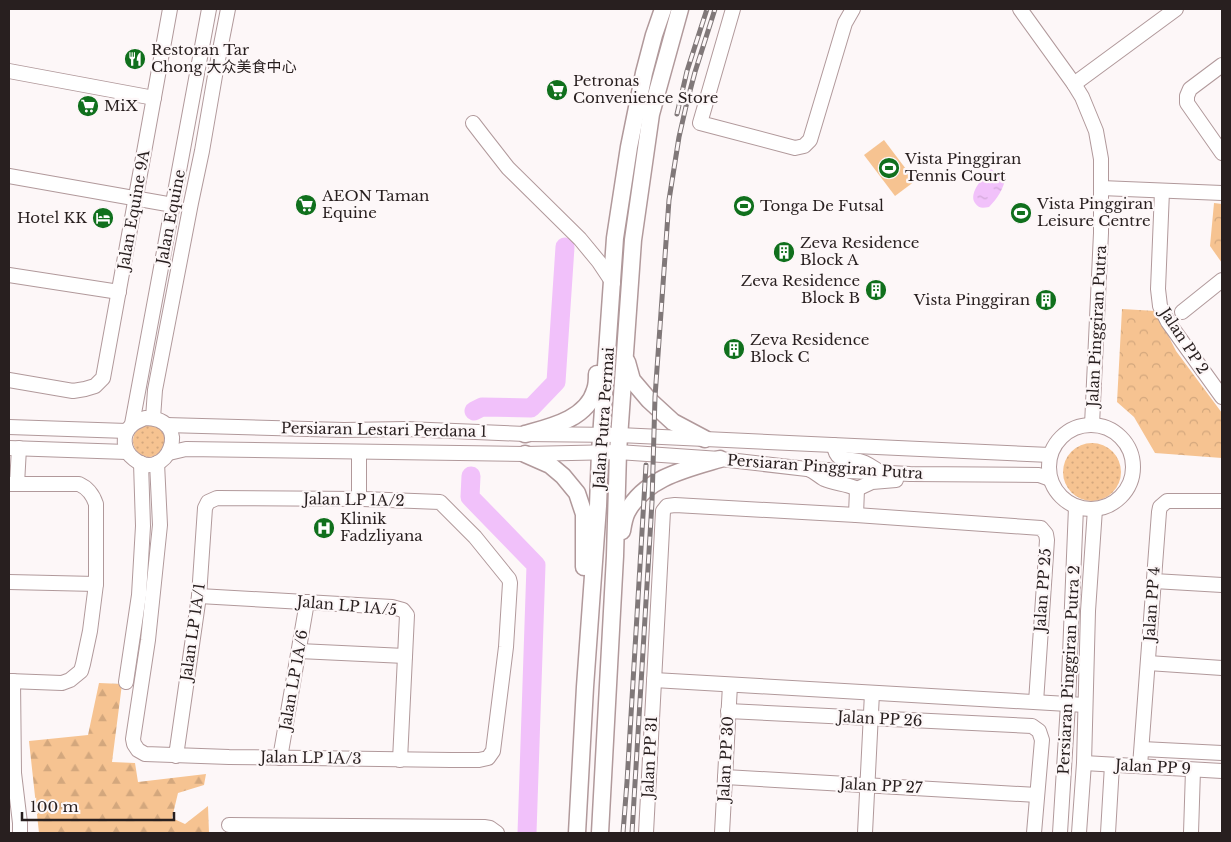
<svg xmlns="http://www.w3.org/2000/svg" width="1231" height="842" font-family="'Libre Baskerville','Noto Sans SC',serif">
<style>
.grass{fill:url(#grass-dots)}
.forest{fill:url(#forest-firs)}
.park{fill:url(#park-crowns)}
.pitch{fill:#f6c391}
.water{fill:url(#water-ripples)}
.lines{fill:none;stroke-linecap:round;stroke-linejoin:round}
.river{stroke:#f1c1fa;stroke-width:19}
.minor-casing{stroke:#b1999b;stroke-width:16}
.major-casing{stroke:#b1999b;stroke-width:19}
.minor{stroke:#fff;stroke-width:14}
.major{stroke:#fff;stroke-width:16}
.rail-casing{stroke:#807879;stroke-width:5}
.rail{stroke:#fdf7f8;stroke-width:3;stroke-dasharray:9;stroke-linecap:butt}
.labels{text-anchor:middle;stroke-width:4.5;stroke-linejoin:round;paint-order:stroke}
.poi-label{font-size:15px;fill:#281f1f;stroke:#fdf7f8;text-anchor:start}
.street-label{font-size:15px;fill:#281f1f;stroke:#fdf7f8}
</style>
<defs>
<pattern id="grass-dots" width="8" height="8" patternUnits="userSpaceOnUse" patternTransform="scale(1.25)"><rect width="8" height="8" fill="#f6c391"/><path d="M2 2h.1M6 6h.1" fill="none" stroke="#d3a77d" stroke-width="1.8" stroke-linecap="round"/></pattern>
<pattern id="forest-firs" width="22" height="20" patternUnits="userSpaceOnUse" patternTransform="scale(1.25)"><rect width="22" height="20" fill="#f6c391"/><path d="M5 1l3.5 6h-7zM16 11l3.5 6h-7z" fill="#d3a77d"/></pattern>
<pattern id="park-crowns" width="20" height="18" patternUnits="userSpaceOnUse" patternTransform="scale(1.25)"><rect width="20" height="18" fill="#f6c391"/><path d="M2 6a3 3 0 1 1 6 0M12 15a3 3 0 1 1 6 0" fill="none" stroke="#d3a77d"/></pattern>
<pattern id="water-ripples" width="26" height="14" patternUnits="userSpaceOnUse" patternTransform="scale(1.25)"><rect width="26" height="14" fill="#f1c1fa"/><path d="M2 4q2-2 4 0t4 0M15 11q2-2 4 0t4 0" fill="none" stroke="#cfa5d6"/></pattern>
</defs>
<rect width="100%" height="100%" fill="#fdf7f8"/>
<g class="grass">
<circle cx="149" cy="441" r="16"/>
<circle cx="1092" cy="472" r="29"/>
</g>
<path class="forest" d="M99,683L122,684L112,762L135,763L138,782L206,774L204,785L178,793L172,818L185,824L208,806L209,833H39L29,741L88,735Z"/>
<g class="park">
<path d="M1214,203L1222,204V263L1210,246Z"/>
<path d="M1122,309L1156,311L1176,351L1222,413V458L1155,453L1134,417L1117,402Z"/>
</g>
<path class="pitch" d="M884,140L915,181L895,196L864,155Z"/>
<path class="water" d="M991,169L999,176L1006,177C1003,189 998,198 989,207C983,208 979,209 975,203C968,193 984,176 991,169Z"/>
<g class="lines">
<g class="river">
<path d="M474,411L482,407L531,408L556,382L565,247"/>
<path d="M471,476L470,497L536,565L527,833"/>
</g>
<g class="minor-casing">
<g id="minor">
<path d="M733,9L700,123L795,148L804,146L810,140L845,23L853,9"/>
<path d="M1020,9L1074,84L1082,97L1096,131L1101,159V233L1092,425"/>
<path d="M1222,65L1190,89L1187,96V103L1222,153"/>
<path d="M9,71L154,98"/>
<path d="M1074,84L1176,9"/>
<path d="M473,123L483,136L508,168L580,239L599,262L613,283"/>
<path d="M9,176L173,205"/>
<path d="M1101,188L1222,193"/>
<path d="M1162,191L1158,289L1160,306L1168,322L1222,397"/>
<path d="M9,275L119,292"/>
<path d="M1182,312L1222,280"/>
<path d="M9,380L73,391L85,389L95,386L103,378L170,9"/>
<path d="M145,418C195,418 166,485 134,459C123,451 121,434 132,425C135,422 141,420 145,418Z"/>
<path d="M153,418L155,390L191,203L202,151L216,70L228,9"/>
<path d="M132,424L209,9"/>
<circle cx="1091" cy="467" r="42"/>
<path d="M166,425L344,430L406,429L525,434L619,435L1050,455"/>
<path d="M9,427L127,431"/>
<path d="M834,445C836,462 845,458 859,461C865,462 872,467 877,470"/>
<path d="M9,448L127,452"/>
<path d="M169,453L186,449L525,454L618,452L720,459L807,469L910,474L1039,475L1050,479"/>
<path d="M157,463L160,525L148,640L133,739L134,744L138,750L145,754L229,757L451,760H479L488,758L493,751L506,647L510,583L509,579L475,537L440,502L363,499L217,498L208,502L205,508L199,596L176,756"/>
<path d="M810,470C815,472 819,476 824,479C835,484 846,483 857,489"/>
<path d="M9,484H79C88,488 93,495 96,504V584L90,631L83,664L81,671L70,680L62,683L9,681"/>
<path d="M17,484L19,448"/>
<path d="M857,489L872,482L896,480"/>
<path d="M359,499V452"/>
<path d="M856,515L857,489"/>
<path d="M1154,581L1222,585"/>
<path d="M9,582L96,584"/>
<path d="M199,596L392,607L403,610L407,615L400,760"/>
<path d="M299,651L405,656"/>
<path d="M1148,663L1222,668"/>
<path d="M654,680L1085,705"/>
<path d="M13,681L14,773L20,823V833"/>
<path d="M126,682L139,595L143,526L141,463"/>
<path d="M728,711L1032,726L1039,731L1042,740L1034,833"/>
<path d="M1142,749L1222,753"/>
<path d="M280,758L307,602"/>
<path d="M1084,763L1222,771"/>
<path d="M1140,766L1159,512L1160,507L1167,501H1222"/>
<path d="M725,777L1037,795"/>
<path d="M229,825L484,827L490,828L497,833"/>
<path d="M646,833L663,511L667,506L675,505L856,515L1041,528L1046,534L1047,540L1036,702"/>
<path d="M722,833L730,685"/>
<path d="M865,833L872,693"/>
<path d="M1060,833L1068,704L1076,507"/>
<path d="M1079,833L1084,763L1088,611L1095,509"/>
<path d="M1108,833L1112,765"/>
<path d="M1191,833L1193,770"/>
</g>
</g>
<g class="major-casing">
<g id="major">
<path d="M627,362L632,380L649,400L673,422L705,439"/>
<path d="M525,434C550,427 587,419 595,390C597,385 597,379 597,374"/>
<path d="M525,454L550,465L563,476L577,493L584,514V567"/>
<path d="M622,531C623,525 624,518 627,512C645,478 686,469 720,459"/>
<path d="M577,833L585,687L598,506L600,452L615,238L629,147L644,73L654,35L663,9"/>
<path d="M600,833L615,556L618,452L633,240L651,114L680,9"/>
</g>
</g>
<use href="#minor" class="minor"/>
<use href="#major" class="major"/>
<g class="rail-casing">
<g id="rail">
<path d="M677,114L687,71L707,9"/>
<path d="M623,833L627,782L646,465"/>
<path d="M632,833L652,502L655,397L669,200L679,137L687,102L695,72L715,9"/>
</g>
</g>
<use href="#rail" class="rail"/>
</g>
<defs>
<g id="restaurant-disc" transform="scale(1.125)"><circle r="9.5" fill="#10701d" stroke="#fdf7f8"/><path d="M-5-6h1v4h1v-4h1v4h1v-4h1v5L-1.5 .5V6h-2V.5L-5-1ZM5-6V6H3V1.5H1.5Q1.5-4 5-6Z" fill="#fff"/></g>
<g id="supermarket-disc" transform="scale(1.125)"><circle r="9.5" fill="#10701d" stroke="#fdf7f8"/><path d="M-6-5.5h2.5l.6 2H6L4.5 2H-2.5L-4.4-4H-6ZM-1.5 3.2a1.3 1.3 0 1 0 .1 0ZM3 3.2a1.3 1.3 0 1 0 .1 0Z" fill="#fff"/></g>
<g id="stadium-disc" transform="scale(1.125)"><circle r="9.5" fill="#10701d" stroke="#fdf7f8"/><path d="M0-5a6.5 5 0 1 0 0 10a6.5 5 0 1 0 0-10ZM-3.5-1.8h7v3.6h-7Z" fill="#fff"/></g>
<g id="hotel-disc" transform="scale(1.125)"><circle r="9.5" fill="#10701d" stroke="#fdf7f8"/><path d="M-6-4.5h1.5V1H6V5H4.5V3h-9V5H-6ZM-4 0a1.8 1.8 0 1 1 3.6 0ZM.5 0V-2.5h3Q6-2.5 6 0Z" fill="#fff"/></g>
<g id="building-disc" transform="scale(1.125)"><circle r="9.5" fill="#10701d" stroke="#fdf7f8"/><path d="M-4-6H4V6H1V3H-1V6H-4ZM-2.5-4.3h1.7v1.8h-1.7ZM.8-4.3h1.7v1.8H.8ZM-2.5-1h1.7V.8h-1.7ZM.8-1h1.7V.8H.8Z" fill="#fff"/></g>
<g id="hospital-disc" transform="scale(1.125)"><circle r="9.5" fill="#10701d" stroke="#fdf7f8"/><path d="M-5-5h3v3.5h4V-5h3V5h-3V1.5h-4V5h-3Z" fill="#fff"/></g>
</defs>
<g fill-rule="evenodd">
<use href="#restaurant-disc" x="135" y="59"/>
<use href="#supermarket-disc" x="557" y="90"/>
<use href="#supermarket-disc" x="88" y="106"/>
<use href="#stadium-disc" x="889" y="168"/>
<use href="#supermarket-disc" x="306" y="205"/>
<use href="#stadium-disc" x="744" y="206"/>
<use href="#stadium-disc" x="1021" y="213"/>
<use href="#hotel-disc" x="103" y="218"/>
<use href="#building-disc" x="784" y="252"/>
<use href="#building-disc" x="876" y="290"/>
<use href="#building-disc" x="1046" y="300"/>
<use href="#building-disc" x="734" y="349"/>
<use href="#hospital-disc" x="324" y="528"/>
</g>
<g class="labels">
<g class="poi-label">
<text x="151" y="55">Restoran Tar<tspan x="151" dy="17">Chong 大众美食中心</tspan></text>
<text x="573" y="86">Petronas<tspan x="573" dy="17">Convenience Store</tspan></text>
<text x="104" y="111">MiX</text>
<text x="905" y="164">Vista Pinggiran<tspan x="905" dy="17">Tennis Court</tspan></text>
<text x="322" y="201">AEON Taman<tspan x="322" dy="17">Equine</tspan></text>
<text x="1037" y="209">Vista Pinggiran<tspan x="1037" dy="17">Leisure Centre</tspan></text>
<text x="760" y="211">Tonga De Futsal</text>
<text x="87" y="223" text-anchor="end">Hotel KK</text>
<text x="800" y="248">Zeva Residence<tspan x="800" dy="17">Block A</tspan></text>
<text x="860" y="286" text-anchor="end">Zeva Residence<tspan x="860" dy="17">Block B</tspan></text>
<text x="1030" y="305" text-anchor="end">Vista Pinggiran</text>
<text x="750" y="345">Zeva Residence<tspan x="750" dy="17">Block C</tspan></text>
<text x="340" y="524">Klinik<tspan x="340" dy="17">Fadzliyana</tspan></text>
</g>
<g class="street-label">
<text transform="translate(134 210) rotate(-80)" y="5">Jalan Equine 9A</text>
<text transform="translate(171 217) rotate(-79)" y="5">Jalan Equine</text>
<text transform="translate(1097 326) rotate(-87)" y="5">Jalan Pinggiran Putra</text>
<text transform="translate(1184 341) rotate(57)" y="5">Jalan PP 2</text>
<text transform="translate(604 418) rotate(-86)" y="5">Jalan Putra Permai</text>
<text transform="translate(384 430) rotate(1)" y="5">Persiaran Lestari Perdana 1</text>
<text transform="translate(825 467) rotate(4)" y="5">Persiaran Pinggiran Putra</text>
<text transform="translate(354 500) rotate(1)" y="5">Jalan LP 1A/2</text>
<text transform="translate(1043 590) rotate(-86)" y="5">Jalan PP 25</text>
<text transform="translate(1152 604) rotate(-86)" y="5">Jalan PP 4</text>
<text transform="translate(347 606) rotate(5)" y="5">Jalan LP 1A/5</text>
<text transform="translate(193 632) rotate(-82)" y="5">Jalan LP 1A/1</text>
<text transform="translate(1069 670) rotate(-87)" y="5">Persiaran Pinggiran Putra 2</text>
<text transform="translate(294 680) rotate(-80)" y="5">Jalan LP 1A/6</text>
<text transform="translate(880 719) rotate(3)" y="5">Jalan PP 26</text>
<text transform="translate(650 757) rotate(-87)" y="5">Jalan PP 31</text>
<text transform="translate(311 758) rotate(1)" y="5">Jalan LP 1A/3</text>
<text transform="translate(726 759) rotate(-87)" y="5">Jalan PP 30</text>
<text transform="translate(1153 767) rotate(3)" y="5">Jalan PP 9</text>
<text transform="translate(881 786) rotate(3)" y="5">Jalan PP 27</text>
</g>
</g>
<rect width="1231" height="842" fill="none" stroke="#281f1f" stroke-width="20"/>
<path d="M22 812v8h152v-8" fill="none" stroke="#281f1f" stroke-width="2.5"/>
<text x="30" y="812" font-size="15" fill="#281f1f" stroke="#fdf7f8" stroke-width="4" paint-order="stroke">100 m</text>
</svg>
